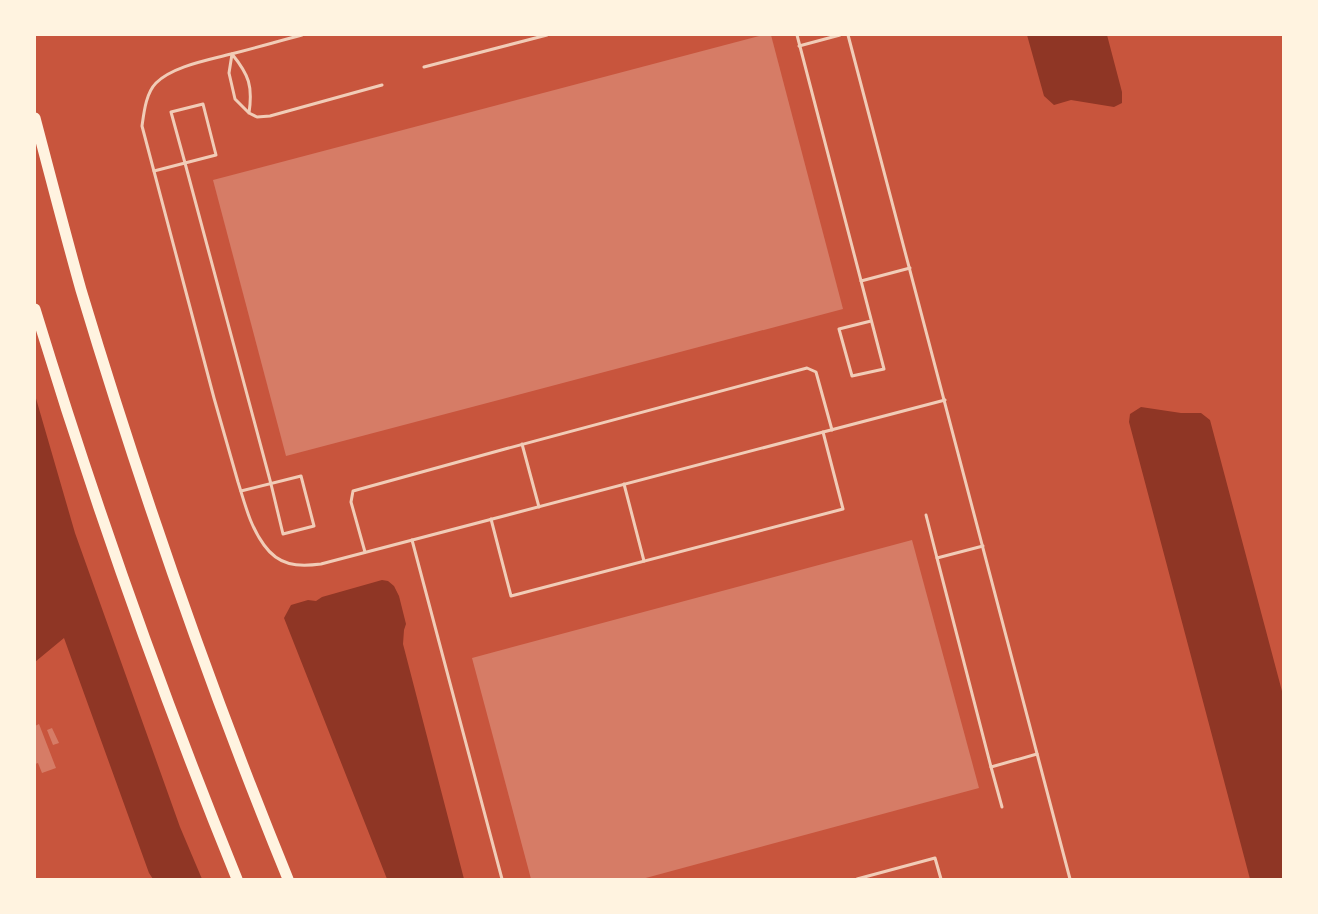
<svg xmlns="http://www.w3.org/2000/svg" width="1318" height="914" font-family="Literata,serif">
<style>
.water{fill:#8f3625}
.building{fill:#d67c66}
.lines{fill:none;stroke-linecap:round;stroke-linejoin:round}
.service{stroke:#f1ccb7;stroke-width:3}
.motorway{stroke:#fff3e0;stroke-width:11}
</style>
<rect width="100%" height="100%" fill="#c8553d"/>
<g class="water">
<path d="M1027,35H1107L1122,92V103L1114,107L1071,100L1054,105L1044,96Z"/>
<path d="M35,395L75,533L180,827L202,879H153L149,873L64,638L35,662Z"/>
<path d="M1141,407L1181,413H1201L1210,420L1283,695V879H1250L1129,422L1130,414Z"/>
<path d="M382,580L388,581L394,586L399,596L406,624L404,630L403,644L464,879H387L284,618L291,605L308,600L316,601L322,597Z"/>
</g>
<g class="building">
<path d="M763,35H771L843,309L286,456L213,180Z"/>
<path d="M912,540L979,788L642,879H531L472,658Z"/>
<path d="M39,724L56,768L42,773L38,763L35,764V726Z"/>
<path d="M52,728L59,743L53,745L47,730Z"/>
</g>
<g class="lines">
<g class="service">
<path d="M302,35C279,41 255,48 231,54C209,60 173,66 156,83C146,93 144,112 142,126C166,217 190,307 214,398C222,426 230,454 238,482C245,504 250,526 264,545C279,566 297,567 321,564L945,400"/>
<path d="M797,35L884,369L852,376L839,329L871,321"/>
<path d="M848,35L1070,879"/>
<path d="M799,46L840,35"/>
<path d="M424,67L547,35"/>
<path d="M249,113C253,86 249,75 232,54L229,73L235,99L249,113L257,117L270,116L382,85"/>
<path d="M154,171L216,155L203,104L171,112L185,163L271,484L283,534L314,526L301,476L241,491"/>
<path d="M861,281L910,268"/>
<path d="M522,444L539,507"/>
<path d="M624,484L644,561"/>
<path d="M926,515L937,558L983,546"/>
<path d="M491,519L511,596L843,509L823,432"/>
<path d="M412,540L502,879"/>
<path d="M365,552L351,502L353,491L505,449L807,368L816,372L832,430"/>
<path d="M937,558L991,767L1037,754"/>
<path d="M991,767L1002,807"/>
<path d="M857,879L935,858L941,879"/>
</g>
<g class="motorway">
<path d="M35,118C50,175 65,233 81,290C141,489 209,686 288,879"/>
<path d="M35,309C94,502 161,692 237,879"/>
</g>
</g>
<rect width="1318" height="914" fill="none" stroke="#fff3e0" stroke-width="72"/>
</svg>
